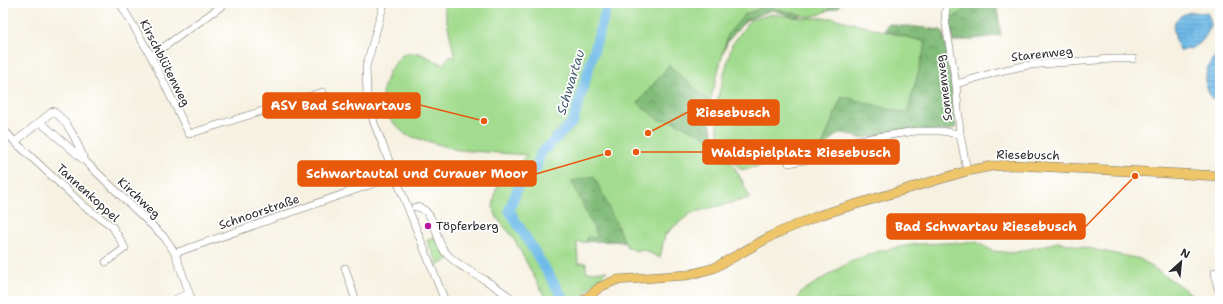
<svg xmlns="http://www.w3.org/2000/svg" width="1223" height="304" font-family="'Shantell Sans',sans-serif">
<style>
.grass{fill:url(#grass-tufts);stroke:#66845c}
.forest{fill:url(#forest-crowns);stroke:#567452}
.park{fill:#a2dc8e;stroke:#66845c}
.water{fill:url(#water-rules);stroke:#4d738a}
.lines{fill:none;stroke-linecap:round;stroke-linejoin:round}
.river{stroke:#6fbbe9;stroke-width:10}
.minor-casing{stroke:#72706b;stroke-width:8}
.major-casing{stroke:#72706b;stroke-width:10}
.minor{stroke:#fff;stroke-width:7}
.major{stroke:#eec569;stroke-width:9}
.poi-dot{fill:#b5179e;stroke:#fff;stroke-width:1.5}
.labels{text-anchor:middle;stroke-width:3.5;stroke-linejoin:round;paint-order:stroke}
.street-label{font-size:12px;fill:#2b2b2b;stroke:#fff}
.poi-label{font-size:12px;fill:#2b2b2b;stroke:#fff;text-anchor:start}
.water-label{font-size:13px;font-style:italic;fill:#435d6e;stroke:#fff}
.leader{fill:none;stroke:#e8590c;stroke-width:1.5}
.callout-dot{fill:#e8590c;stroke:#fff;stroke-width:1.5}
.callout{fill:#e8590c;stroke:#e8590c;stroke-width:1.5}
.callout-label{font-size:13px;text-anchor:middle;font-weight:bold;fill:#fff}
</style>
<defs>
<pattern id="grass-tufts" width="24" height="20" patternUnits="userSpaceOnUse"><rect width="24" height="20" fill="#a2dc8e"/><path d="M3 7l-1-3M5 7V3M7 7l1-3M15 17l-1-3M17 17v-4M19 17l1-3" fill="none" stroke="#8cbd7b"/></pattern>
<pattern id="forest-crowns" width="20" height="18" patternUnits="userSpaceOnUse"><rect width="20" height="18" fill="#81bc79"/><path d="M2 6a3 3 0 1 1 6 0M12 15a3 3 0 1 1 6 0" fill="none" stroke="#6a9963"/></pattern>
<pattern id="water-rules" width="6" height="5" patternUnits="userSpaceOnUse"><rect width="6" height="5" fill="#6fbbe9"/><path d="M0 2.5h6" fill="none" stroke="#5b98bd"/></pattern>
</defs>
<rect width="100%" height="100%" fill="#fff"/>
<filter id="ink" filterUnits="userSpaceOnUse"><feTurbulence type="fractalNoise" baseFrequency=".025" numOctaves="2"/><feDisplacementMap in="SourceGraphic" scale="8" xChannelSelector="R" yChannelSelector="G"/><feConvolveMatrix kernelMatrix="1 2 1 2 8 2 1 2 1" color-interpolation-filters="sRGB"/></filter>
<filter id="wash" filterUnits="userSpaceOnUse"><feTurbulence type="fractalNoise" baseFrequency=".012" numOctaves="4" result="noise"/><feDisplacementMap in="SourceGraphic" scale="16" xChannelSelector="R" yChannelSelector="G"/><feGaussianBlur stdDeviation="0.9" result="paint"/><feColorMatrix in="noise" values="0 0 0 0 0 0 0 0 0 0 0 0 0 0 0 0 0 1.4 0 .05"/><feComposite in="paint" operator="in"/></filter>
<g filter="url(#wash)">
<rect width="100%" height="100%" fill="#f6f1e1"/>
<path class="grass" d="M950,3H973L950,21V15L947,12Z"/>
<g class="forest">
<path d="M660,3H840L839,7L824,12L795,17L772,10L746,20L728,41L712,81L708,115L714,140L730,161L744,184L740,201C731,202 703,205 696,208C685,215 661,237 656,249L616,241L577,242L565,181Z"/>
<path d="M973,3H996L1001,35L953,42L950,21Z"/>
<path d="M890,24L900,26H909L940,30L943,32L952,86V106L956,127L951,130L859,138L848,134L839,133C833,137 828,146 822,147L842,96L907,114L926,42L885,31L887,25Z"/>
</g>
<g class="park">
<path d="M443,3H838L821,14L809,17L766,6L745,14L728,34L710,102L669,65L638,103L659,120H669L712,139L734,166L750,198L691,213L665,234L660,258L642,249L637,251L627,247L594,176L572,181L598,238L587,237V242H577L578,263H586V272L607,271L577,301H547L513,237L497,218L493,207L496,189L515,163L519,164L527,155L458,150L406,135L386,116L382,93L389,71L403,54L419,53L442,64L450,56L455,58Z"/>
<path d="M772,14L800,18H832L926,42L907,114L842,96L819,153L741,170L720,145L715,108L732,45L750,20Z"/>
<path d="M435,236L450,259L438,265L427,241Z"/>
<path d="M976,242L993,251L1013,253L1058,242L1140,259L1202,301H797L801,292L851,261L879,251L916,244Z"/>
</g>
<g class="water">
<path d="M1191,12L1207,13C1208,14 1210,19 1210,19C1212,29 1203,43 1194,47C1191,49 1186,49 1182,51L1180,50C1172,32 1168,17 1191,12Z"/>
<path d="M1216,56H1220V101L1217,102C1202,93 1203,65 1216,56Z"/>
</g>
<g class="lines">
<path class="river" d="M565,301L509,210L519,185L536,168L541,153L573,122L608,3"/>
</g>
</g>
<g filter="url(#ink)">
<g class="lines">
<g class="minor-casing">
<g id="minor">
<path d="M120,3L151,56L189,134L323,92"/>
<path d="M384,3L366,67L367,94L374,123L445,301"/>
<path d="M947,3L945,16L946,25L956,84L960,134L967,171"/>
<path d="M151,56L226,3"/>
<path d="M956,84L1000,71L1028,65L1112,59H1133"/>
<path d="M40,122L85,161L165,238L175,253L192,301"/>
<path d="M3,129L15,142L53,111C69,122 77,142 84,159"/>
<path d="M15,142L84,206L112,226L125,248L106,262"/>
<path d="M789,163L823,156L839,146L858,140L916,131H941L960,134"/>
<path d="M415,207C436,208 434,238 445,252C455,264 472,272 485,280C496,287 506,294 516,301"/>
<path d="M175,253L395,176"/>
<path d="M345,268L356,301"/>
<path d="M1215,272L1217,285L1220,293"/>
<path d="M172,301L189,293"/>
</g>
</g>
<g class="major-casing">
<path id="major" d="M583,301L600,287L616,280L688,275L714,268L775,234L820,215L967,171L992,166L1015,165L1220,176"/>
</g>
<use href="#minor" class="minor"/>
<use href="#major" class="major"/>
</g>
</g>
<circle class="poi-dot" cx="428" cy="226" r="4"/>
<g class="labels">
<g class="street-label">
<text transform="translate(1042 54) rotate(-6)" y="4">Starenweg</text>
<text transform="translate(165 63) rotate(63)" y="4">Kirschblütenweg</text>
<text transform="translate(944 88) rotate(-97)" y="4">Sonnenweg</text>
<text transform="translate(1028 155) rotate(1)" y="4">Riesebusch</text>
<text transform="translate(88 193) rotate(42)" y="4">Tannenkoppel</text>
<text transform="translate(139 198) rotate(43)" y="4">Kirchweg</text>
<text transform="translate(259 212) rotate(-19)" y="4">Schnoorstraße</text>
</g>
<g class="poi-label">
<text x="436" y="230">Töpferberg</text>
</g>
<g class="water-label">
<text transform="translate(570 82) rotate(-73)" y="5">Schwartau</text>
</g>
</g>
<path class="leader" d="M484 121L420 105M648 133L688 112M636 152L703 152M608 153L536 174M1135 176L1085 227"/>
<g class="callout-dot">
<circle cx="484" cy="121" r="4"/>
<circle cx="648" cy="133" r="4"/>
<circle cx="636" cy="152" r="4"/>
<circle cx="608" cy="153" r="4"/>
<circle cx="1135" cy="176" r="4"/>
</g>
<g class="callout">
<rect x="263" y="93" width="157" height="25" rx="4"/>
<rect x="688" y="100" width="91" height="25" rx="4"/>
<rect x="703" y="140" width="196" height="24" rx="4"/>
<rect x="298" y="161" width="238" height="25" rx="4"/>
<rect x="887" y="214" width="198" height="25" rx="4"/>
</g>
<g class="callout-label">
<text x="341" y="110">ASV Bad Schwartaus</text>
<text x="733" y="117">Riesebusch</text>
<text x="801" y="157">Waldspielplatz Riesebusch</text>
<text x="417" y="178">Schwartautal und Curauer Moor</text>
<text x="986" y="231">Bad Schwartau Riesebusch</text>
</g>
<rect width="1223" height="304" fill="none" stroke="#fff" stroke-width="16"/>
<g transform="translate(1181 262) rotate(27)" stroke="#ffffff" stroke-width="3" paint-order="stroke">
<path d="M0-3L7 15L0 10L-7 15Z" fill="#2b2b2b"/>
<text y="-6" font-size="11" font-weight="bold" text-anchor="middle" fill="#2b2b2b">N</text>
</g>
</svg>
